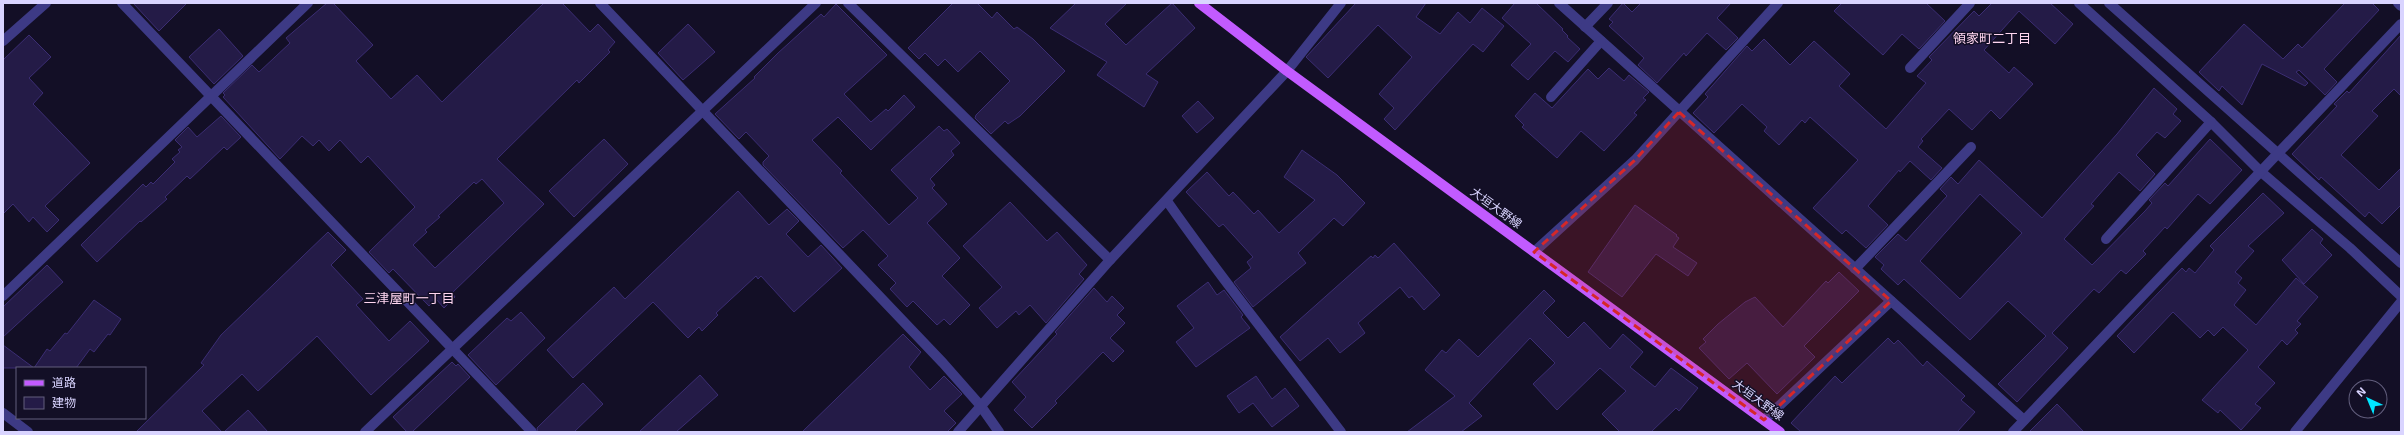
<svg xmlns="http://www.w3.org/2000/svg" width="2404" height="435" font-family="'Exo 2','Noto Sans JP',sans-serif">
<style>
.building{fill:#241b47;stroke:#3b2d73;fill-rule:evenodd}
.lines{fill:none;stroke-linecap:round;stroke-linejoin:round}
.minor{stroke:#3d3a85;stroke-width:10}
.major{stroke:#c25bff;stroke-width:10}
.marked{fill:#d62828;fill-opacity:0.2;stroke:#d62828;stroke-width:3;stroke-dasharray:8 5;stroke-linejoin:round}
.labels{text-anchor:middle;stroke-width:3;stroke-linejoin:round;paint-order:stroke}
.street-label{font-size:12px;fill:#d9d4ff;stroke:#130f26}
.neighbourhood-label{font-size:13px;fill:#ffd6f0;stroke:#130f26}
</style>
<rect width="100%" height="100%" fill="#130f26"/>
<g class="building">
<path d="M133,3H187L159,31Z"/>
<path d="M327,3H333L373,45L356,61L391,99L417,75L442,102L544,3H562L590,32L598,24L615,42L608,50L610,52L579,83L577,80L497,159L544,204L452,293L455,297L444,308L436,299L429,306L393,269L389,273L369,252L415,207L368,156L361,163L340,140L329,151L319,140L313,146L302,136L280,159L223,97L225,95L223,93L252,65L259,72L290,43L286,38ZM482,179L504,203L435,268L413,245L427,232L425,230L440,217L438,216L474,182L476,184Z"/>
<path d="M953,3H977L992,18L997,12L1014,29L1017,27L1033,39L1065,71L1020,116L1008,124L1005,121L991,134L975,118L976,115L1010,81L980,51L958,72L945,59L938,66L925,53L919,59L908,48Z"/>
<path d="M1076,3H1127L1105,24L1126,45L1172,3L1195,28L1146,74L1158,82L1144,107L1097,75L1107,62L1050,28Z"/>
<path d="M1356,3H1426L1416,17L1440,34L1458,12L1470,23L1482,8L1504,26L1483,52L1473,44L1395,130L1384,119L1394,108L1379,94L1412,57L1378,25L1328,78L1306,57Z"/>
<path d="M1515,3H1536L1563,29L1562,30L1568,36L1567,37L1580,49L1568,62L1555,51L1528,80L1511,65L1531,44L1502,18Z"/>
<path d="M1623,3L1632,12L1641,3H1731L1717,18L1738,38L1726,50L1707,33L1686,56L1684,53L1657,83L1638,65L1644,58L1609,26L1613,22L1609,19Z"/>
<path d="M1842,3H1926L1945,21L1919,49L1902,34L1883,55L1834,11Z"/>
<path d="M1992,3H2050L2073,24L2055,44L2019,11L1984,50L2009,73L2014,67L2033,84L2000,119L1991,110L1972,130L1949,109L1921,139L1923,141L1918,147L1942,168L1931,180L1910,161L1900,172L1899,170L1868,206L1888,225L1866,248L1846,230L1842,234L1813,208L1858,160L1810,117L1805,123L1802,120L1779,145L1764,131L1767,127L1742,104L1714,133L1693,113L1708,97L1705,94L1747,46L1752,51L1764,39L1790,65L1814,41L1850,74L1839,86L1886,129L1926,83L1917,76L1932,60L1929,57L1974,11L1979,16Z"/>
<path d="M2345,3H2372L2379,10L2324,69L2337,82L2325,95L2299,70L2296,72L2308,83L2305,86L2262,64L2242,105L2222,86L2219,91L2199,72L2244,24L2283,59L2298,44L2302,48Z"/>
<path d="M836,4L887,55L844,94L871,122L886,109L888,111L904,95L915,107L871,150L838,117L812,140L842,171L840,173L889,225L918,198L891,170L939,126L944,131L947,129L960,143L951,151L954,155L930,179L935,185L932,188L947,204L927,223L960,258L942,276L970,305L950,325L944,319L937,325L913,301L907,307L890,289L896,283L878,265L888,256L863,230L843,248L763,165V162L769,156L746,132L739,139L715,114L755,78L754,77L778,53L821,14L824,17Z"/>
<path d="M688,24L715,52L683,80L658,53Z"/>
<path d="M219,29L243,56L214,84L189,57Z"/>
<path d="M29,35L51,57L29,78L43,93L33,104L90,163L45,206L59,220L47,232L33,217L29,222L13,204L3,214V60Z"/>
<path d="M2401,35V96L2394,89L2372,111L2378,116L2341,155L2379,190L2401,168V205L2382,224L2369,212L2365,217L2321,177L2319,180L2292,154L2337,106L2334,104L2347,91L2349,93Z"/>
<path d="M1609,68L1624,81L1629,75L1649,92L1643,98L1646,100L1634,113L1637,115L1604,151L1581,131L1557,158L1522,127L1524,125L1515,116L1535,93L1552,108L1588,69L1598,79Z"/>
<path d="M2154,88L2177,109L2173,114L2181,121L2165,138L2157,132L2136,155L2155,174L2140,191L2119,172L2091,204L2094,206L2064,239L2092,265L2145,211L2152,203L2149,200L2165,183L2168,186L2210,139L2242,170L2210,204L2198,194L2167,229L2165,227L2143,251L2146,254L2126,274L2121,270L2099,293L2094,289L2052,333L2068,348L2017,402L1998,384L2046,336L2008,301L1970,340L1904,279L1898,285L1881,269L1884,265L1875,257L1898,234L1906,241L1947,196L1940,189L1951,177L1958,184L1979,160L2042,218L2117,134ZM1980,194L2022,233L1960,299L1920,261Z"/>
<path d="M1198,101L1214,118L1197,133L1182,116Z"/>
<path d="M221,116L241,137L227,150L224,147L190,179L187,176L165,197L167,199L141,222L140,221L97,262L81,245L143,184L146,187L151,182L153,184L175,162L172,159L180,152L178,150L182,147L175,140L188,127L197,137Z"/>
<path d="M604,139L628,164L574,217L549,191Z"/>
<path d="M1302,150L1337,175L1365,203L1343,226L1334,218L1298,253L1306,263L1253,307L1234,282L1251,268L1247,262L1253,257L1223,224L1219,227L1186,192L1207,172L1229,196L1233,192L1254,214L1258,210L1279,233L1315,200L1284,177Z"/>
<path d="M738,191L769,225L787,209L799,221L786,234L808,257L821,245L842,268L794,312L761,276L758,279L756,276L716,313L718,315L702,331L699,327L688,338L653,302L573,378L547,350L614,287L625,299Z"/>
<path d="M2263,193L2284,213L2248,246L2254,251L2235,272L2242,278L2238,283L2246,290L2234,305L2256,325L2296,278L2318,297L2297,321L2301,324L2295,330L2298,333L2287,345L2282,340L2258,367L2275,383L2255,404L2261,408L2241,430L2220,410L2218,413L2202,400L2248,350L2223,327L2214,336L2208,330L2200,338L2173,312L2134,353L2117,336L2182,268L2186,272L2189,268L2195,273L2214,250L2210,246Z"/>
<path d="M1010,202L1047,241L1057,232L1087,265L1079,274L1084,279L1046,323L1030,305L1019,315L1016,311L997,328L979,308L1002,287L963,246Z"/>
<path d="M1635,205L1677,235L1676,236L1679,238L1673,247L1697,263L1688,276L1656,254L1622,297L1588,272Z"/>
<path d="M2312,229L2323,239L2320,243L2332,255L2304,284L2282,260Z"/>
<path d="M328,232L346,250L331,265L363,299L356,305L389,341L410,321L429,341L371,395L317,336L258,391L242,374L202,411L222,432H136L204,365L201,363L221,335Z"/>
<path d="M1394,243L1440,295L1424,310L1412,296L1409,298L1400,287L1358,323L1365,333L1340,353L1328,338L1300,361L1280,337L1371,256L1373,258L1375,255L1378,258Z"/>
<path d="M47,265L63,282L3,337V307Z"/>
<path d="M1839,272L1859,291L1804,346L1815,357L1777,394L1747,363L1729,379L1699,348L1706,342L1703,339L1718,324L1745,302L1755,297L1783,327L1826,281L1828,283Z"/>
<path d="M1208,282L1217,295L1224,290L1243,315L1241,317L1250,328L1196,367L1176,342L1194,328L1177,306Z"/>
<path d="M1094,288L1107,302L1112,296L1124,308L1117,315L1125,323L1110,338L1124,351L1113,362L1103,352L1055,401L1057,403L1032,428L1014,410L1026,397L1012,382L1057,334L1055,332Z"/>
<path d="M1544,290L1555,301L1543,313L1568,338L1584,322L1610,349L1623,334L1643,352L1630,367L1655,387L1671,368L1698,388L1679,411L1676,408L1651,432H1620L1602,414L1626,391L1600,368L1557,410L1533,384L1555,363L1530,338L1469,403L1482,416L1461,432H1407L1455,396L1425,370L1442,350L1446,353L1459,339L1478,357Z"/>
<path d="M94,300L121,319L110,335L108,334L94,352L90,349L76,368H3V345L34,368L47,349L50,351L65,333L67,334Z"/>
<path d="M521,312L545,338L496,385L468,355L507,318L511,321Z"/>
<path d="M903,334L921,352L909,367L930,390L944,376L962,394L944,411L956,423L947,432H802Z"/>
<path d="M1888,338L1894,344L1898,340L1923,366L1927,361L1965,396L1961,400L1975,412L1957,432H1801L1791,423L1835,376L1842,383Z"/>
<path d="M452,362L456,366L458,364L470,377L412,432H407L393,417Z"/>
<path d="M700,375L718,395L676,432H639Z"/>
<path d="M1256,376L1272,399L1285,388L1299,406L1272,427L1253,403L1239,413L1227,396Z"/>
<path d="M583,383L603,404L574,432H538L537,428Z"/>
<path d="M2057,404L2084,432H2029Z"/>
<path d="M248,410L268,432H224Z"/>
</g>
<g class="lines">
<g class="minor">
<path d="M122,3L532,432"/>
<path d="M600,3L943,363L980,405L999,432"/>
<path d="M848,3L1110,260"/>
<path d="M1559,3L2024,420"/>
<path d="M2079,3L2211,122L2260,171L2350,248L2401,296"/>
<path d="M2109,3L2401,263"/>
<path d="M2398,3L2401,6"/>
<path d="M1585,27L1608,3"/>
<path d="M3,41L46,3"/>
<path d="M1912,66L1910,68L1970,3"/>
<path d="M1551,97L1601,41"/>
<path d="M1167,201C1222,280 1283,355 1341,432"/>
<path d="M2106,239L2211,122"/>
<path d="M1534,252L1635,160L1778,3"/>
<path d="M1855,269L1971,147"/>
<path d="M3,296L308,3"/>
<path d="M3,413L28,432"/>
<path d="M1764,420L1891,301"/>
<path d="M365,432L816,3"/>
<path d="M958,432L1110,260L1287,71L1341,3"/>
<path d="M2013,432L2401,24"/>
<path d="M2295,432L2401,302"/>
</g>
<path class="major" d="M1199,3L1287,71L1780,432"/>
</g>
<path class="marked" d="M1679,112L1891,301L1764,420L1534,252L1635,160Z"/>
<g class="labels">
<g class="street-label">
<text transform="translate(1496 208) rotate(36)" y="4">大垣大野線</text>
<text transform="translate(1758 400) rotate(36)" y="4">大垣大野線</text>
</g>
<g class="neighbourhood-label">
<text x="1992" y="43">領家町二丁目</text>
<text x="409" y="303">三津屋町一丁目</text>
</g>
</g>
<rect width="2404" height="435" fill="none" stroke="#d9d4ff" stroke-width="8"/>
<rect x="16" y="367" width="130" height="52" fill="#130f26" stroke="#625e7d"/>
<rect x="24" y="380" width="20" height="6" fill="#c25bff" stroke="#625e7d"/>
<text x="52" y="387" font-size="12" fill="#d9d4ff">道路</text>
<rect x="24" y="397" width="20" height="12" fill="#241b47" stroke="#625e7d"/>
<text x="52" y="407" font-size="12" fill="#d9d4ff">建物</text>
<g transform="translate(2368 399) rotate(316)"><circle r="19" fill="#130f26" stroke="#625e7d"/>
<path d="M0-3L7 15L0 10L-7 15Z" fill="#00e5ff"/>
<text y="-6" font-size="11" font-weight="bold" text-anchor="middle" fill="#d9d4ff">N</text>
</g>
</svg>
